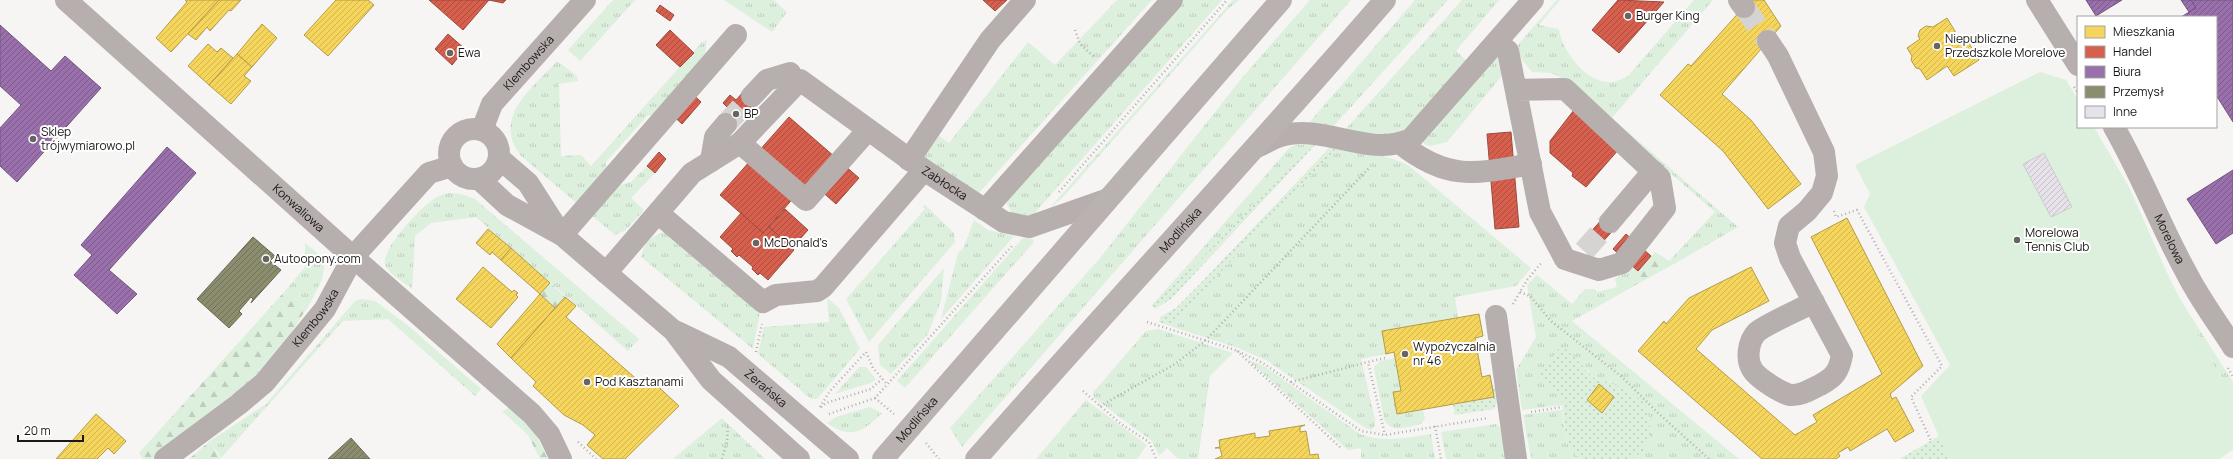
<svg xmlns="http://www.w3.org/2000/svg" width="2233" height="459" font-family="Manrope,sans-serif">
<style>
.grass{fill:url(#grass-tufts)}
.forest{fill:url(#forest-firs)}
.park{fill:url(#park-dots)}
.pitch{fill:#ddefdd}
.homes{fill:url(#homes-hatch);stroke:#b49c47}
.shops{fill:url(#shops-hatch);stroke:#9d4a3d}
.offices{fill:url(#offices-hatch);stroke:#73567f}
.industry{fill:url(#industry-hatch);stroke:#6a6954}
.building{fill:url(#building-hatch);stroke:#cdcccc}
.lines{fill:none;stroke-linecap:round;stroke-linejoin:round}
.minor-tunnel{stroke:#d5d4d3;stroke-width:22;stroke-dasharray:22 11;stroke-linecap:butt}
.path{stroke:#b3afae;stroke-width:2.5;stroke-dasharray:1 3;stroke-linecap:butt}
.minor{stroke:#b7aeae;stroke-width:22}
.major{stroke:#bab1b1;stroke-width:22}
.poi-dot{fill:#666564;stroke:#fff;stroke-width:1.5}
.labels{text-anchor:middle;stroke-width:4;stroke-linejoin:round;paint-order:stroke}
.poi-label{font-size:12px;fill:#191817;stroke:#fff;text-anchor:start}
.street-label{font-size:12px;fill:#191817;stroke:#fff}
</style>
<defs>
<pattern id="grass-tufts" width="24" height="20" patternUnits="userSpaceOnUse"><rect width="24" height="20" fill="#ddefdd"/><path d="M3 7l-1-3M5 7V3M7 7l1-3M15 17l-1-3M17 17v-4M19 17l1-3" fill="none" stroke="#bdccbd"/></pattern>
<pattern id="forest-firs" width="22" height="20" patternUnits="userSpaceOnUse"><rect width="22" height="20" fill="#ddefdd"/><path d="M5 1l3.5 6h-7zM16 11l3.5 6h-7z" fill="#bdccbd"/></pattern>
<pattern id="park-dots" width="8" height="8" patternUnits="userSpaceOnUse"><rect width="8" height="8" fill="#ddefdd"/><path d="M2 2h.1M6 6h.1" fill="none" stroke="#bdccbd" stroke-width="1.8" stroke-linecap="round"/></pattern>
<pattern id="homes-hatch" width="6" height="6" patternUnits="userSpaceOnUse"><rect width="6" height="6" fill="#f6d55c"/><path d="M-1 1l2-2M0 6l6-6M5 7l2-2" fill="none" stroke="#d2b64f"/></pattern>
<pattern id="shops-hatch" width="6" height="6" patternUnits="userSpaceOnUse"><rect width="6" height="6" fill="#d6604d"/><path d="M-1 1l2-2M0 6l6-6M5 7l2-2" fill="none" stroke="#ad4e3f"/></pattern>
<pattern id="offices-hatch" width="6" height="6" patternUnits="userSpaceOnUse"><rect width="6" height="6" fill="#9970ab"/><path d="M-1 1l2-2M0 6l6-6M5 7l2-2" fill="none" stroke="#7c5b8a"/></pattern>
<pattern id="industry-hatch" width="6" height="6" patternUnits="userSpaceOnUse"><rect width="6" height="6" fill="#8c8c6e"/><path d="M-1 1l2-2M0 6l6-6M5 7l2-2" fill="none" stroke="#727159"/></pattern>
<pattern id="building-hatch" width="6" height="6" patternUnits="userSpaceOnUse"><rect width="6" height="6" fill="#e7e1ea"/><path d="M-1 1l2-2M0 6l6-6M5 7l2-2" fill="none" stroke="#c6c0c8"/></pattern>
</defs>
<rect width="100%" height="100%" fill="#f6f5f4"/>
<g class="grass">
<path d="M613,0H635L580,61L568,50Z"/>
<path d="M724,0H774L787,12L772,32Z"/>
<path d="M1117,0H1152L976,196L920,155L931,130L949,143L1028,42L1055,65Z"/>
<path d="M1181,0H1222L1033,215L1016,214L1011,212L1007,204L1008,198Z"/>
<path d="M1233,0H1239L1227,10L1065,195L1048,210Z"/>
<path d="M1310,0H1351L962,447L950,428L1100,258L1241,79Z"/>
<path d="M1415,0H1448L1331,129L1308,124Z"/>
<path d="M1462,0H1499L1456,51L1468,62L1402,132L1388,137L1343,132Z"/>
<path d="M1557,0H1560L1539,25L1559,29C1561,49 1585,81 1607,82C1615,83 1622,79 1628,76L1694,0H1713L1612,118L1738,227L1674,264L1669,261L1715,212L1560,77L1551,73L1532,72L1523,61L1516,47Z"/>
<path d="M707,40L705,54L661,113L647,116L606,162L605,179L580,206L521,156C491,117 532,89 557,61L577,76L578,81L559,84L561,156L581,155L591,166L702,42Z"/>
<path d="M1498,56L1503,71L1501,77L1447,142L1430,146L1424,144L1423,141Z"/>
<path d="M1310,144L1192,270L1187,266L1289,148L1295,145Z"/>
<path d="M1336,149C1360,152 1386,154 1408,165L1531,268L1516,286L1455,297L1458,318L1382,332L1386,354L1361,359L1375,419V426L1371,430L1364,427L1266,360L1238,348L1170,326Z"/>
<path d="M647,166L655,173L631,198L644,210L626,230L615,235L590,214L613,187L631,182Z"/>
<path d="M449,193L461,194L475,199L639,339L628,351L476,217L431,223L415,236L412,289C404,282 388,274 385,264C381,249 424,203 437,197C440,195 445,194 449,193Z"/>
<path d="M925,205L954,233L955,242L869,342L846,299L925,209L922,206Z"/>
<path d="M974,220L988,230L1014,236L941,319L958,253L964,247Z"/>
<path d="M663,232H670L761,307L753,349L641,257C644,243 650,237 663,232Z"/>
<path d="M1024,237L1032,239L1034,242L905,388L897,381Z"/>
<path d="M305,243L320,255L325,261L322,280L308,307L285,291L305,267Z"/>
<path d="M1631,265L1638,271L1641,282L1572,321L1739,459H1632L1643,451L1611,383L1594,378L1586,368L1562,396V405L1522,410L1516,370L1536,337L1527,285L1537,275L1572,304L1585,289H1595L1597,292L1617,287L1615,279Z"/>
<path d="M944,268L941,301L928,334L891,374L880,365L878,345Z"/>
<path d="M2178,296L2233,382V404Z"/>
<path d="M827,298L839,308L860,349L817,399H811L758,354L764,327L829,322Z"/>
<path d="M361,299L375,301L405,323L481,389L475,396L388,319L343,321L221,458L210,441L266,404L355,301Z"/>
<path d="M1158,329L1233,353L1210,376L1198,459H1178L1167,448L1159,456L1152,441L1094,398L1093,392L1097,388L1146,331Z"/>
<path d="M1395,358L1401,391L1393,392L1397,414L1423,410L1425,419L1421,424C1407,427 1391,434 1384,419L1374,368L1380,361Z"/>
<path d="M1247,359L1264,366L1360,434C1386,443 1405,438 1431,434L1435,459H1361V448L1348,450Z"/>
<path d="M859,367H866L876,379L873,382L835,394Z"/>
<path d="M1086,400L1147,445L1137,459H1036Z"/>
<path d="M870,407L882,413C863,432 851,440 827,423L836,417Z"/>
<path d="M1562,410C1563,424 1567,454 1583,459H1531L1523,415Z"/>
<path d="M722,418L765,459H673Z"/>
<path d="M1496,424L1503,430L1509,459H1446L1441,432Z"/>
</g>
<g class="forest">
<path d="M1655,252L1674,264L1641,282L1638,271Z"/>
<path d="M550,283L565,297L555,308L540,294Z"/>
<path d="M285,291L308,307C298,321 290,336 279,350C246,390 193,426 152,459H143L139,453Z"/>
<path d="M511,407L537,437L548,459H540L528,435L502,411Z"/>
<path d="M210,441L220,459H189Z"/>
</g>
<g class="park">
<path d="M1310,144H1316L1171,299L1155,309L1152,305L1187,266L1192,269Z"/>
<path d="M1330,147L1336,149L1170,326L1159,322L1160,317L1176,308L1198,286Z"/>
<path d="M1562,345L1594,378L1611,383L1633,394L1643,402L1648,411L1651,435L1643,451L1632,459H1583C1563,453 1563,412 1562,396L1537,376Z"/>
<path d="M1491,382C1498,392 1500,398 1494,409L1455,415L1453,405L1494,397Z"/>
<path d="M1939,436L1949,459H1899Z"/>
</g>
<path class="pitch" d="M2040,72L2066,80L2078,100V127H2094L2130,189L2167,273L2233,404V449L2220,459H1949L1921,396L1950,365L1864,207L1870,194L1855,165Z"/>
<g class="homes">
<path d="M185,0H219L171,52L156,38L187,2Z"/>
<path d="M219,0H241L231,11L229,10L210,31L207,27L196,40L188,34Z"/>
<path d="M336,0H368L374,5L328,56L304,35Z"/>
<path d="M1750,0H1764L1781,26L1722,94L1751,120L1801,184L1768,209L1723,151L1660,95L1688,64L1691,66Z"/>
<path d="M1947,18L1955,31V35L1958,40L1963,42L1967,40L1979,60L1954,76L1947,66L1927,80L1920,69L1916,68L1911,60L1912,56L1907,48L1920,39L1918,36L1920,30L1926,26L1933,27Z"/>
<path d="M262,24L277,38L252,67L237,54Z"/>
<path d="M208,44L217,52L221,48L233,58L209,85L188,66Z"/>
<path d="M237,54L252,67L244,76L251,81L231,104L209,85Z"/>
<path d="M1847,218L1923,366L1890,394L1892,399L1896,397L1914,431L1895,442L1887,429L1850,451L1848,447L1838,453L1840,456L1836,459H1762L1638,351L1664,321L1666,324L1689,298L1751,267L1769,301L1712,330L1696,349L1795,435L1817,422L1813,415L1882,374L1811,237Z"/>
<path d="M488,229L511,248L501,260L492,252L490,255L476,243Z"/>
<path d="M511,248L550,283L540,294L501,260Z"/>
<path d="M483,267L512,292L514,290L518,293L516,295L518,297L491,328L456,299Z"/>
<path d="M540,294L555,308L511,358L497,344Z"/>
<path d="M565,297L576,306L566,317L642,384L649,378L679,406L625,459H603L587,445L595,435L583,425L564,415L533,386L536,382L511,358Z"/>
<path d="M1479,314L1483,336L1475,338L1482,377L1490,375L1494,397L1397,414L1393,392L1401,391L1394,352L1386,354L1382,331Z"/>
<path d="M1599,384L1614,397L1602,413L1587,400Z"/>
<path d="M96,414L126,441L114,454L108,448L97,459H56Z"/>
<path d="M1305,425L1300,427V432L1306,431L1310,455L1318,454L1319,459H1215L1222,456L1220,448H1215L1220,447L1219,440L1255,433V438L1270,436L1269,431Z"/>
</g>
<g class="shops">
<path d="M429,0H506L503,3L489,0L463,30Z"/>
<path d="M983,0H1007L995,11Z"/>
<path d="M1618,0L1664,2L1619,53L1592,30Z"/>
<path d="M660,5L674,15L670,21L656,11Z"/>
<path d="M670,30L694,53L680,67L656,45Z"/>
<path d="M448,34L465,49L452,65L435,49Z"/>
<path d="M684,86L701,102L682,124L665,108Z"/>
<path d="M745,90L758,102L733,130L720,118L729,109L723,103L730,95L736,100Z"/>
<path d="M1574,110L1619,149L1586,187L1572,176L1573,173L1550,153V141Z"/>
<path d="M789,117L859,178L836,204L809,180L763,233L720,195Z"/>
<path d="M1511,132L1519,227L1495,229L1487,134Z"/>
<path d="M659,152L666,159L655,173L647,166Z"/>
<path d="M785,209L808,230L792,248L769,227Z"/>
<path d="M741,213L763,233L769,227L794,250L768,280L760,273L758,275L752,269L753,267L739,255L737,257L731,251L733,249L720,237Z"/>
<path d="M1604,217L1616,227L1590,256L1579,245Z"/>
<path d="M1626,234L1651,256L1638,271L1613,249Z"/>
</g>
<g class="offices">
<path d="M2086,0H2122L2096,16Z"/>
<path d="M2181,0H2191L2196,8L2189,12Z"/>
<path d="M2191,0H2233V122L2216,95V17H2181L2196,8Z"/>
<path d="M0,25L51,71L65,56L101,88L17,182L0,166V128L21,105L0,86Z"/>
<path d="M167,147L196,173L109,270L137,294L117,314L74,275L92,255L81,245Z"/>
<path d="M2233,170V233L2216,244L2187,199Z"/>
</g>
<g class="industry">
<path d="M253,237L275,256L270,261L281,270L251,303L253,299L251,297L239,311L242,314L229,328L197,299Z"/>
<path d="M351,438L370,459H328Z"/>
</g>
<path class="building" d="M2044,153L2072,207L2051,217L2023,164Z"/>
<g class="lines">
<g class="minor-tunnel">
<path d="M1744,7L1768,41"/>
<path d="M726,124L752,96"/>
<path d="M1584,251L1610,222"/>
</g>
<g class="path">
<path d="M1075,30L1080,44L1094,57"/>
<path d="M2074,87L2078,93"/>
<path d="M1059,192L1227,0"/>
<path d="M1834,211L1836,217L1857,210L1942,366L1911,397L1931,441"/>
<path d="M1520,292L1530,296L1551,321L1622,377L1658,413L1709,459"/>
<path d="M1513,304L1527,280L1542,262"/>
<path d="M1147,322L1235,350L1263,363L1361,431L1385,435L1488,418"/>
<path d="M1237,351L1342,449"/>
<path d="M756,352L762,324"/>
<path d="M1385,358L1368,362L1385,435"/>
<path d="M2228,368L2233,377"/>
<path d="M1291,382L1368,362"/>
<path d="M1083,391L1121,424L1149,442L1156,459"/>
<path d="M875,398L894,414"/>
<path d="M1100,406L1175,364L1206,340L1370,167"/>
<path d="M820,407L830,391L866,352L873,368L887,384"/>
<path d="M821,407L826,403L871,389L882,379"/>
<path d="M1531,412L1562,407"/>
<path d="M829,414L875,398L1012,246"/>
<path d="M1435,426L1441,459"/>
<path d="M578,442L596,459"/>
<path d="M926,443L939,459"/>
<path d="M722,459L727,442L728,424"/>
</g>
<g class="minor">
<path id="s1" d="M66,0L353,257L532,414L549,434L561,459"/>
<path d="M1739,0L1744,7"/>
<path d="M2037,0L2078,65"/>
<path d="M1768,41L1778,56L1824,152L1827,176L1822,193L1807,211L1789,226L1785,243L1790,258L1842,355C1839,371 1835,377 1820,385C1811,389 1803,395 1792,395C1783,395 1756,377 1752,369C1746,359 1748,341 1757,332C1766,324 1801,309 1814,302"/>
<path d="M1497,42L1508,51L1540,212L1565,259L1599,270L1622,263L1665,208L1660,178L1565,89L1517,90"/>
<path d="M752,96L767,80L790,73"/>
<path id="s2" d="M2114,127C2141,174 2160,225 2186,272C2199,298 2217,322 2233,347"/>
<circle cx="474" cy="154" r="25"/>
<path id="s3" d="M482,130L492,104L585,0"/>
<path d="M740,143L806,200L867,131"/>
<path d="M1401,144C1448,181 1475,174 1531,164"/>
<path d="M1259,146C1267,142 1275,137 1284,135C1327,125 1369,158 1411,139L1533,0"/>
<path d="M499,158L528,183L560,233"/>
<path d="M909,160L990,40L1025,0"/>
<path d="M711,161L715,137L726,124"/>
<path d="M479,179L507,205L562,235L674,331L711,380L799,459"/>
<path d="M985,210L1172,0"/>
<path d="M658,213L763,302L776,295L817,291L823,287L924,170"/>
<path d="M1610,222L1653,171"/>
<path d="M562,235L736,35"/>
<path id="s4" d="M606,273L692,173L740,143L800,80L924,170L1004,222L1029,227L1106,200"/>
<path d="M1496,316L1516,459"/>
<path id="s5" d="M677,332L729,357L848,459"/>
<path id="s6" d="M165,459L239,404L265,382L325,309L353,257L429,173L452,166"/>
</g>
<g class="major">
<path id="s7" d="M883,459L1281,0"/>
<path id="s8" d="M976,459C1111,305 1251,155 1385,0"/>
</g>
</g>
<g class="poi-dot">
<circle cx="1628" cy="16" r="4"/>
<circle cx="1937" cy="46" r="4"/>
<circle cx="450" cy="53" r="4"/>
<circle cx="736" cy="114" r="4"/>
<circle cx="33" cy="139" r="4"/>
<circle cx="2017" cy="240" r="4"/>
<circle cx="756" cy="243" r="4"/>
<circle cx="266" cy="259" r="4"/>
<circle cx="1405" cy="354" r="4"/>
<circle cx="587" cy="382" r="4"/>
</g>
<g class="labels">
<g class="poi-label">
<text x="1636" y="20">Burger King</text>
<text x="1945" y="43">Niepubliczne<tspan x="1945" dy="14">Przedszkole Morelove</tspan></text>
<text x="458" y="57">Ewa</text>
<text x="744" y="118">BP</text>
<text x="41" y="136">Sklep<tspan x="41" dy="14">trójwymiarowo.pl</tspan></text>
<text x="2025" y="237">Morelowa<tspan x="2025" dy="14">Tennis Club</tspan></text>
<text x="764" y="247">McDonald's</text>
<text x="274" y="263">Autoopony.com</text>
<text x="1413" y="351">Wypożyczalnia<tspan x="1413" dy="14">nr 46</tspan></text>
<text x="595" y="386">Pod Kasztanami</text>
</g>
<g class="street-label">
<text dy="4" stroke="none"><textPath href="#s3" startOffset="83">Klembowska</textPath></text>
<text dy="4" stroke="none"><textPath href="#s4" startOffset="453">Zabłocka</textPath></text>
<text dy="4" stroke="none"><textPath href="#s1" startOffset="312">Konwaliowa</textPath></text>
<text dy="4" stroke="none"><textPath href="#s8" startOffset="307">Modlińska</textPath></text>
<text dy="4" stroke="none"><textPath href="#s2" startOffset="125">Morelowa</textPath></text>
<text dy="4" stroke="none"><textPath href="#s6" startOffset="208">Klembowska</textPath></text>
<text dy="4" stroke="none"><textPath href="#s5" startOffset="106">Żerańska</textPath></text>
<text dy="4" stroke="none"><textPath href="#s7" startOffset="52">Modlińska</textPath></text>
</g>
</g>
<rect x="2077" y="16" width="140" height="112" fill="#ffffff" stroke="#a3a3a2"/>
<rect x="2085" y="26" width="20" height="12" fill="#f6d55c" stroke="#a3a3a2"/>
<text x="2113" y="36" font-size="12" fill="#191817">Mieszkania</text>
<rect x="2085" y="46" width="20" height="12" fill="#d6604d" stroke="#a3a3a2"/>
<text x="2113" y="56" font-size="12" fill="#191817">Handel</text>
<rect x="2085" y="66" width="20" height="12" fill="#9970ab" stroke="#a3a3a2"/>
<text x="2113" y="76" font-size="12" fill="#191817">Biura</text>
<rect x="2085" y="86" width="20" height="12" fill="#8c8c6e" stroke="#a3a3a2"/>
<text x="2113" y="96" font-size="12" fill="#191817">Przemysł</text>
<rect x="2085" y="106" width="20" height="12" fill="#e7e1ea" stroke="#a3a3a2"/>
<text x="2113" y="116" font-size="12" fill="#191817">Inne</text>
<path d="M18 435v6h65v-6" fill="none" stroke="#191817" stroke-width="2"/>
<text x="24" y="435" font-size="12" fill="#191817" stroke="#ffffff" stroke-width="3" paint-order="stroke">20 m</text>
</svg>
